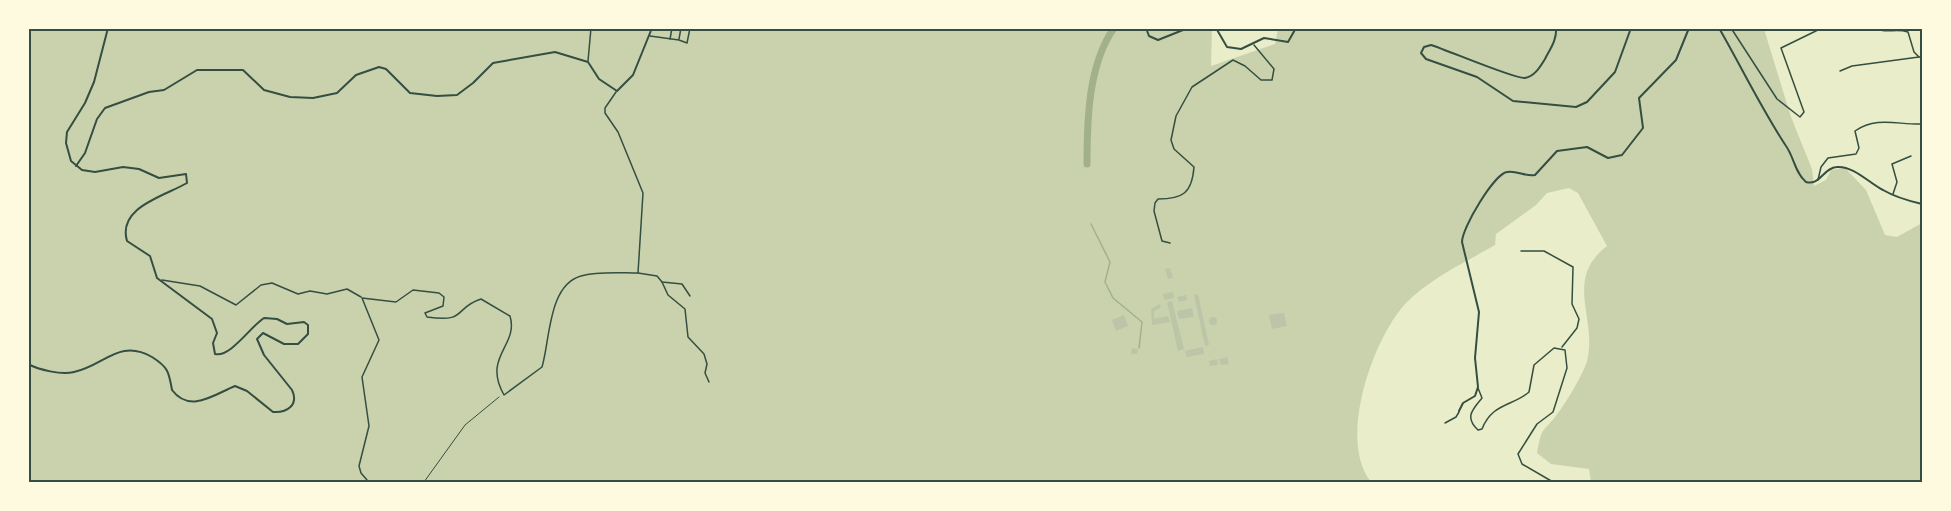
<svg xmlns="http://www.w3.org/2000/svg" width="1951" height="511" font-family="Overpass,sans-serif">
<style>
.green{fill:#cad2ad}
.lines{fill:none;stroke-linecap:round;stroke-linejoin:round}
.stream{stroke:#a3b18a;stroke-width:1.5}
.river{stroke:#a3b18a;stroke-width:7}
.building{fill:#bcc5a7}
.path{stroke:#344e41;stroke-width:1}
.minor{stroke:#344e41;stroke-width:1.5}
.tertiary{stroke:#344e41;stroke-width:2}
.secondary{stroke:#344e41;stroke-width:2}
.neatline{fill:none;stroke:#344e41;stroke-width:2}
</style>
<rect width="100%" height="100%" fill="#e9edc9"/>
<path class="green" d="M1212,28L1211,66L1275,44L1278,29H1764L1791,117L1812,169L1814,186L1826,180L1831,170L1845,168L1866,190L1885,235L1897,237L1922,223V482H1591L1589,469L1551,464L1537,453C1538,447 1539,441 1541,435C1543,429 1551,423 1555,417C1564,406 1583,375 1587,361C1598,318 1563,280 1607,246L1578,193L1569,188L1547,193L1536,205L1496,234L1495,245C1464,263 1431,278 1406,303C1373,338 1337,440 1371,482H29L28,29Z"/>
<g class="lines">
<path class="stream" d="M1091,224L1110,262L1105,282L1113,298L1142,322L1139,348"/>
<path class="river" d="M1087,164C1087,121 1088,65 1114,28"/>
</g>
<g class="building">
<path d="M1170,268L1173,278L1168,279L1165,269Z"/>
<path d="M1173,292L1174,298L1164,300L1163,294Z"/>
<path d="M1198,294L1209,345L1205,346L1194,295Z"/>
<path d="M1186,295L1187,300L1179,302L1177,297Z"/>
<path d="M1172,301L1184,349L1178,351L1167,302Z"/>
<path d="M1160,304L1161,307L1154,311V319L1168,316L1170,322L1152,325L1151,309Z"/>
<path d="M1192,308L1194,317L1179,319L1177,311Z"/>
<path d="M1284,313L1287,326L1272,329L1269,315Z"/>
<path d="M1124,315L1128,326L1116,331L1112,320Z"/>
<circle cx="1213" cy="321" r="4"/>
<path d="M1203,347L1204,354L1187,357L1185,351Z"/>
<path d="M1132,348L1138,349L1137,354H1131Z"/>
<path d="M1227,357L1229,364L1221,365L1219,359Z"/>
<path d="M1217,359L1218,365L1210,366L1209,361Z"/>
</g>
<g class="lines">
<path class="path" d="M424,482L465,425L499,397"/>
<g class="minor">
<path d="M1731,28L1777,99L1800,117L1804,112L1781,48L1822,28"/>
<path d="M1872,28C1888,34 1895,28 1908,32L1914,52L1919,57H1922"/>
<path d="M1922,32V36"/>
<path d="M650,36L679,40L687,43L690,28"/>
<path d="M670,39L672,28"/>
<path d="M679,39L681,28"/>
<path d="M588,61L591,28"/>
<path d="M1840,71L1852,66L1919,57"/>
<path d="M1818,180L1821,167L1828,158L1856,154L1859,148L1855,131C1877,116 1898,125 1922,124"/>
<path d="M1893,194L1897,182L1892,164L1911,156"/>
<path d="M1170,243L1162,241L1154,211L1155,203L1158,199C1183,199 1192,193 1194,167L1174,149L1171,140L1176,116L1192,87L1233,60L1245,66L1261,80H1272L1274,69L1254,45"/>
<path d="M1521,251H1544L1573,267L1572,304L1579,319L1577,328L1562,347"/>
<path d="M638,273L657,276L662,282L682,284L690,296"/>
<path d="M162,280L200,286L236,305L261,285L272,283L298,294L310,291L327,294L347,289L361,297"/>
<path d="M662,282L668,295L685,309L688,337L704,354L707,364L705,373L709,382"/>
<path d="M1478,388L1482,398C1473,409 1464,417 1478,430L1482,429C1492,403 1513,406 1529,392L1534,365L1554,348L1565,350L1567,368L1553,412L1537,424L1518,454L1522,464L1553,482"/>
<path d="M1445,423L1456,417L1459,412"/>
<path d="M367,480L361,473L359,466L369,426L362,377L379,340L362,298L396,302L413,290L439,293L444,297L443,306L425,313L427,317C468,323 453,308 481,299L510,316C519,346 482,356 504,395L542,367C550,341 548,285 581,276C598,271 620,273 638,273L643,193L618,132L605,113V108L616,92"/>
</g>
<g class="tertiary">
<path d="M76,166L85,153L97,119L105,108L149,92L164,90L197,70H243L264,90L290,97L313,98L337,93L356,75L379,67L386,69L410,93L437,96L457,95L473,83L493,63L555,52L588,62L599,79L617,91L633,75L652,28"/>
<path d="M28,364C39,370 61,375 74,372C104,366 119,338 152,357C168,367 169,372 172,390C190,414 215,394 235,386L247,391L273,412C287,413 299,405 292,390L264,355L257,339L263,333L284,344H298L308,334V325L304,322L287,324L277,319L264,318C250,327 230,358 215,354L213,343L217,333L212,319L157,278L150,256L127,241C117,207 165,196 187,183L186,174L159,178L139,169L123,167L95,172L82,170L71,161L66,143L67,132L85,103L94,82L108,28"/>
<path d="M1459,411L1463,403L1475,396L1478,387L1475,358L1479,312L1462,242C1462,228 1494,174 1507,172C1516,170 1526,177 1535,175L1557,151L1587,147L1608,158L1622,155L1643,128L1639,98L1676,60L1689,28"/>
</g>
<g class="secondary">
<path d="M1146,28L1149,36L1158,40L1188,28"/>
<path d="M1216,28L1227,47L1241,49L1264,38L1288,42L1296,28"/>
<path d="M1556,28C1557,40 1550,49 1545,59C1540,67 1535,76 1525,78C1517,80 1447,50 1431,45L1424,47L1421,53L1426,59L1477,77L1513,101L1576,107L1587,102L1615,72L1631,28"/>
<path d="M1719,28C1742,68 1761,108 1786,146C1794,157 1795,173 1806,182C1820,186 1824,167 1837,167C1854,166 1869,183 1883,190C1895,197 1909,201 1922,204"/>
</g>
</g>
<rect width="1951" height="511" fill="none" stroke="#fefae0" stroke-width="60"/>
<rect x="30" y="30" width="1891" height="451" class="neatline"/>
</svg>
